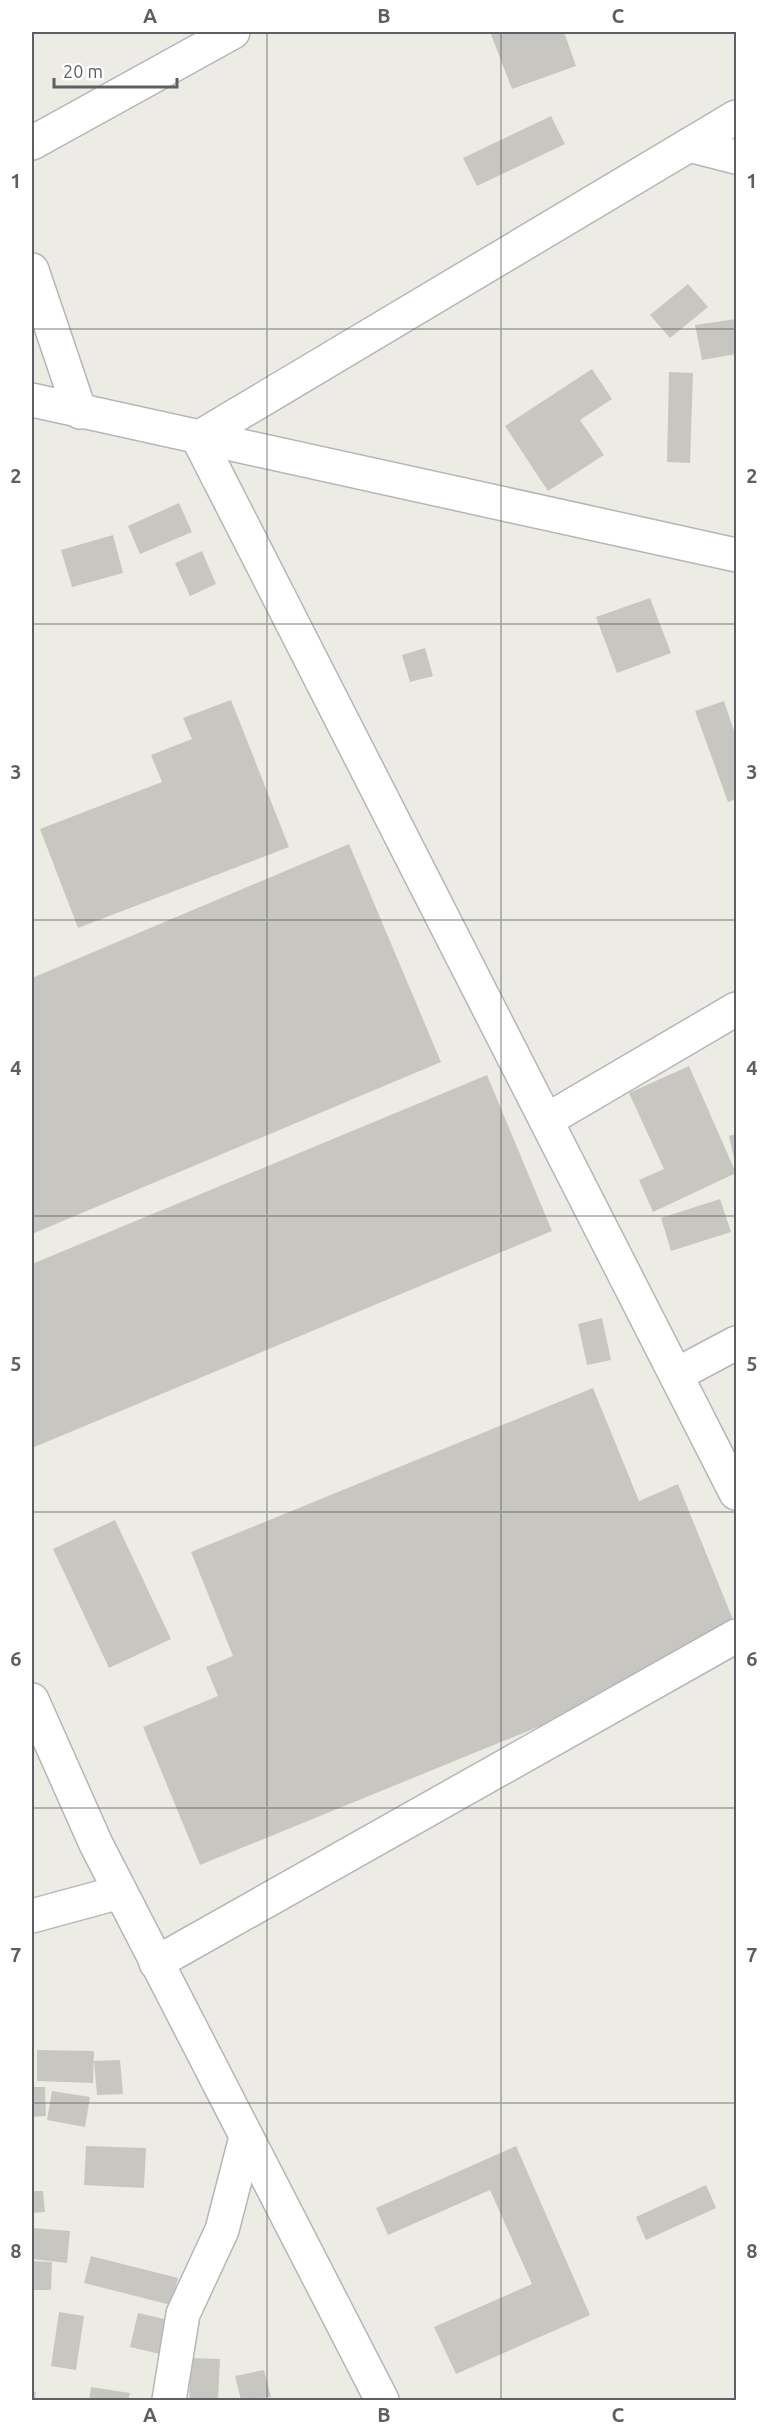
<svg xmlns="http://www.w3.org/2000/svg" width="768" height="2432" font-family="Ubuntu,sans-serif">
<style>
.building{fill:#c8c6c1}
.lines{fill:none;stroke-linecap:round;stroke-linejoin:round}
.minor-casing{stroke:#b4b6ba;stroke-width:36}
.tertiary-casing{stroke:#b4b6ba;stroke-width:36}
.minor{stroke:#fff;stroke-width:33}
.tertiary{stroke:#fff;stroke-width:33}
.grid{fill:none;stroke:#5c5f63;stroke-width:1.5;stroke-opacity:0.55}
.neatline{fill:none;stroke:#5c5f63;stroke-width:2}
.grid-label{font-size:20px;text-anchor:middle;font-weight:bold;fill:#5c5f63}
</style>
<rect width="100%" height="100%" fill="#edece4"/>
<g class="building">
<path d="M490,32H564L576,66L512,89Z"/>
<path d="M551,116L565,144L477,186L463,158Z"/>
<path d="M688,284L708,307L670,338L650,315Z"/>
<path d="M736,319V354L702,360L695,325Z"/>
<path d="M592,369L612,399L580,420L604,455L548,491L505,426Z"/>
<path d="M669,372L693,373L690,463L667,462Z"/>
<path d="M179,503L192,532L140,554L128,526Z"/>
<path d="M113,535L123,573L72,587L61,550Z"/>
<path d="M202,551L216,584L190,596L175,563Z"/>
<path d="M650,598L671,653L617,673L596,617Z"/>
<path d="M425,648L433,676L410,682L402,655Z"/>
<path d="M231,700L289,847L78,928L40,829L162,782L151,755L192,739L183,718Z"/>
<path d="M724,701L736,737V799L728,802L695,711Z"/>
<path d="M349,844L441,1062L32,1234V978Z"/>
<path d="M689,1066L736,1173L653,1212L639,1180L664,1169L629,1093Z"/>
<path d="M487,1075L552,1231L32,1448V1264Z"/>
<path d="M736,1134V1162L735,1163L729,1136Z"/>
<path d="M720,1199L731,1232L671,1251L661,1218Z"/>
<path d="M602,1318L611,1360L587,1365L578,1324Z"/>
<path d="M593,1388L639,1501L678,1484L736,1627V1646L200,1865L143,1727L218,1696L206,1667L233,1656L191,1552Z"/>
<path d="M115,1520L171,1639L109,1668L53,1549Z"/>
<path d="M37,2050L94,2051L93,2083L37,2081Z"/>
<path d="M120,2060L123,2094L97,2095L94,2061Z"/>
<path d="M32,2087H45L46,2116L32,2117Z"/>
<path d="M52,2091L90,2097L85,2127L47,2120Z"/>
<path d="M86,2146L146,2148L144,2188L84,2185Z"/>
<path d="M516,2146L590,2315L456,2374L434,2327L532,2284L490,2190L388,2235L376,2208Z"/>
<path d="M706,2185L716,2208L646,2240L636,2217Z"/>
<path d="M32,2191H43L45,2212L32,2213Z"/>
<path d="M32,2228L70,2231L67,2263L32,2259Z"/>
<path d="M91,2256L178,2278L171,2305L84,2283Z"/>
<path d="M32,2261L52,2262L51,2290H32Z"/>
<path d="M59,2312L84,2316L76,2370L51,2366Z"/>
<path d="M138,2313L169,2320L160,2354L130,2347Z"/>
<path d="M191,2358L220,2359L218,2400H189Z"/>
<path d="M264,2370L271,2397L241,2400L235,2376Z"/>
<path d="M91,2387L130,2393L128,2400H89Z"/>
<path d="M32,2392H36L35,2400H32Z"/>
</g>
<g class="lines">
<g class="minor-casing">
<g id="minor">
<path d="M736,117L198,438L736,1493"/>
<path d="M32,143L233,32"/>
<path d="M689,145L736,157"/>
<path d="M32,270L80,412"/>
<path d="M32,400L736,555"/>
<path d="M547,1120L736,1009"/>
<path d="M676,1375L736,1343"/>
<path d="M32,1916L120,1892"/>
<path d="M156,1963L736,1636"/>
<path d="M169,2400L183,2314L222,2230L246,2137"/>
</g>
</g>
<g class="tertiary-casing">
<path id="tertiary" d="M32,1700L96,1844L382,2400"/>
</g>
<use href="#minor" class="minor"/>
<use href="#tertiary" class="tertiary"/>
</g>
<path class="grid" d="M267,32V2400M501,32V2400M32,329H736M32,624H736M32,920H736M32,1216H736M32,1512H736M32,1808H736M32,2103H736"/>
<rect width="768" height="2432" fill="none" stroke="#ffffff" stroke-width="66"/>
<path d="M54 78v9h123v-9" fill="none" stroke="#5c5f63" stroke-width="3"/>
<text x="63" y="78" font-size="18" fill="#5c5f63" stroke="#ffffff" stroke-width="4.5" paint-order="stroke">20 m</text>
<rect x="33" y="33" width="702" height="2366" class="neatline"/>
<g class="grid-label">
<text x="150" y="23">A</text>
<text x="384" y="23">B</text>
<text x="618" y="23">C</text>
<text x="16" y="188">1</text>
<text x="752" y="188">1</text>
<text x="16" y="483">2</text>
<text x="752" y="483">2</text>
<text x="16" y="779">3</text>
<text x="752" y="779">3</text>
<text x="16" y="1075">4</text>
<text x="752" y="1075">4</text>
<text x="16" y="1371">5</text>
<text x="752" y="1371">5</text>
<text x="16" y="1666">6</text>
<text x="752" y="1666">6</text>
<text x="16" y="1962">7</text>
<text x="752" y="1962">7</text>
<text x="16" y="2258">8</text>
<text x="752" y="2258">8</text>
<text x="150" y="2422">A</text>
<text x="384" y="2422">B</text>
<text x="618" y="2422">C</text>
</g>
</svg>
